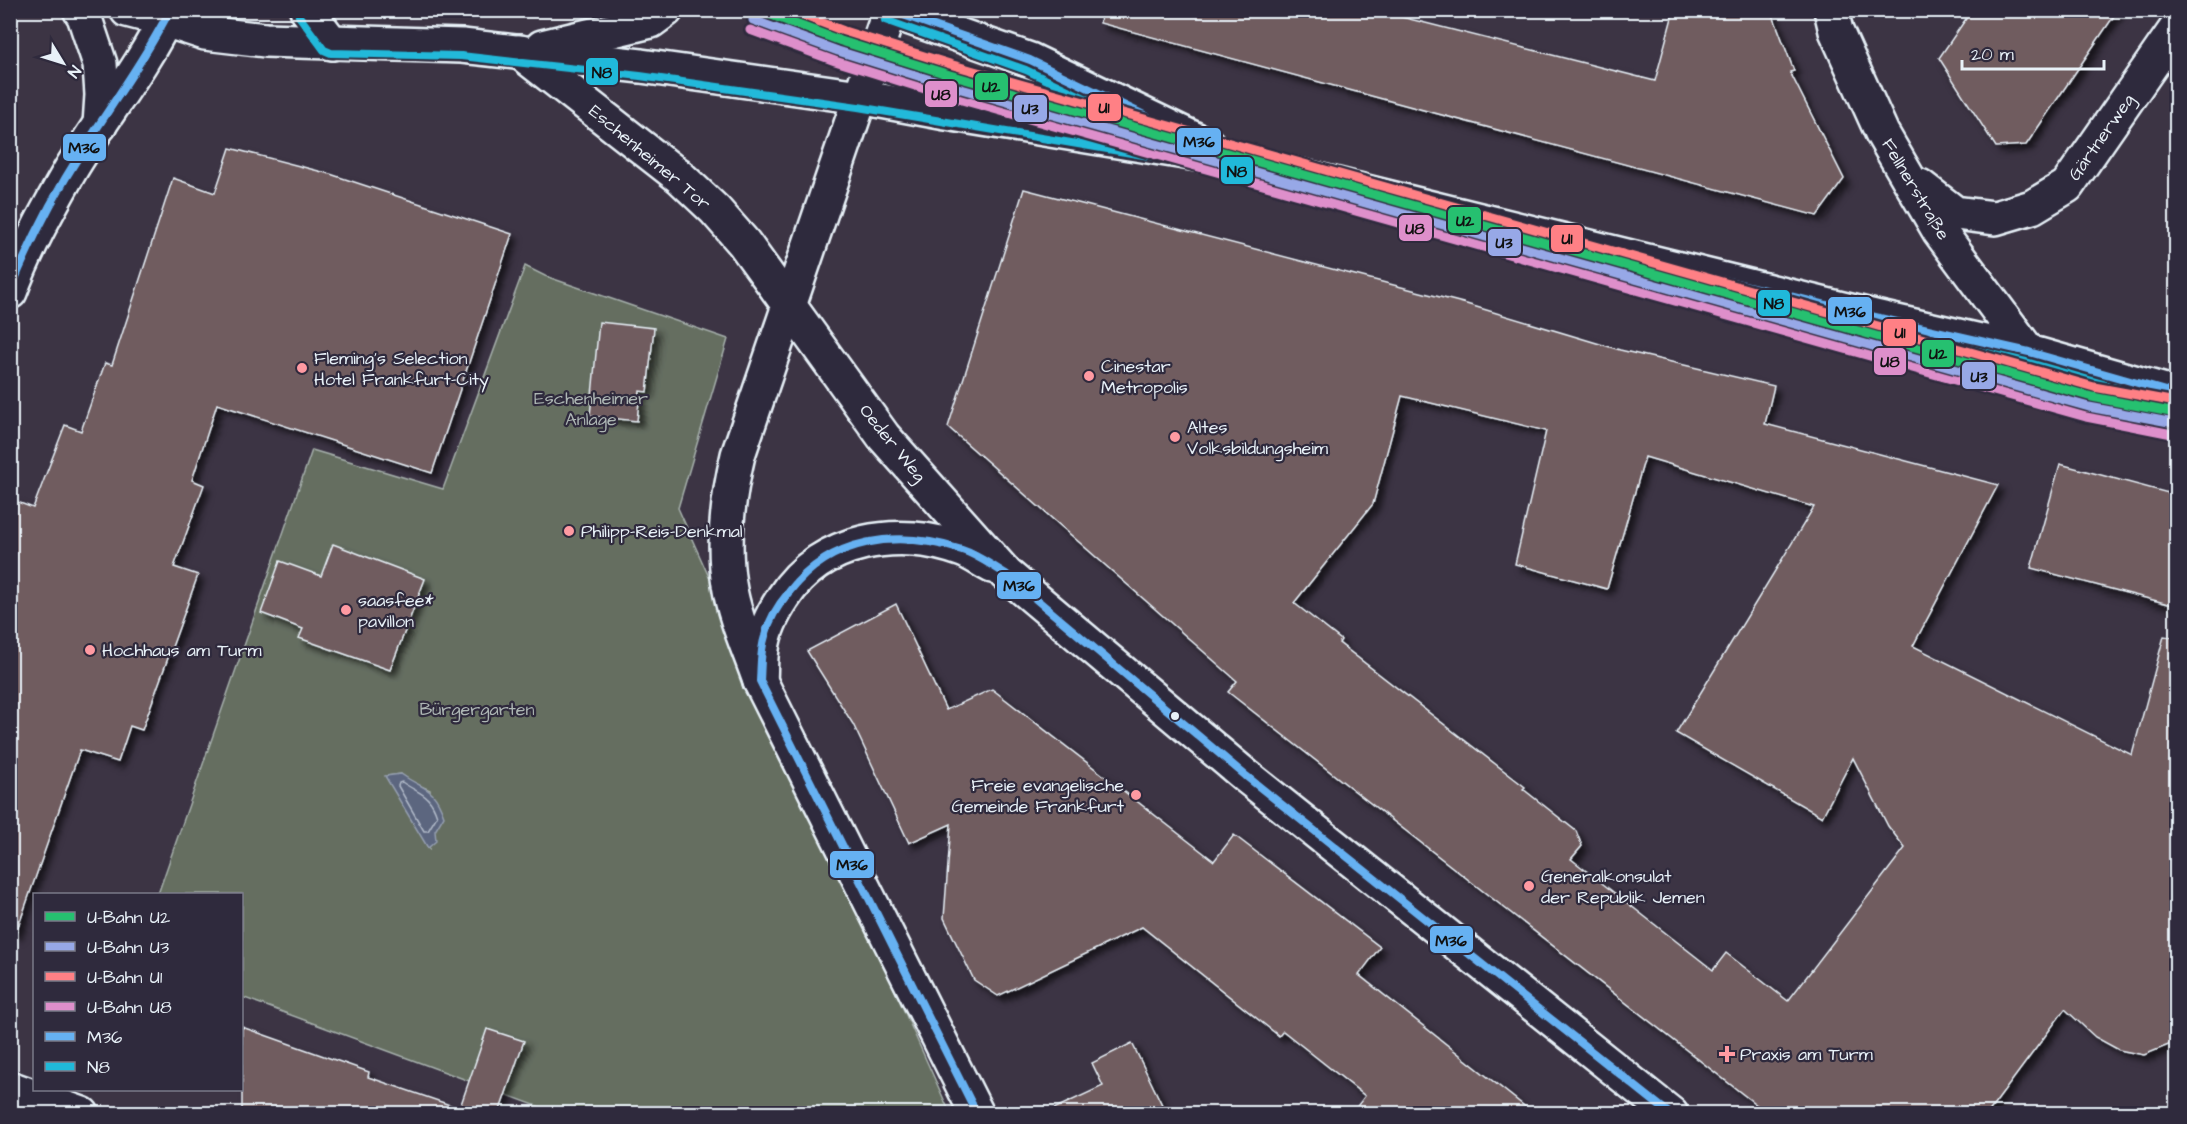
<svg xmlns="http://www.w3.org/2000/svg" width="2187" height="1124" font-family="'Architects Daughter',sans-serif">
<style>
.green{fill:#656e61;stroke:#a6b0ac;stroke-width:1.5;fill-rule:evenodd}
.water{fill:#5c667f;stroke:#949eaf;stroke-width:1.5}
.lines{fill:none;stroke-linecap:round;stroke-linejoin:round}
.shore{stroke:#b0b9c8;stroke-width:1.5}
.building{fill:#705b5e;stroke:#e8f1f8;stroke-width:1.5;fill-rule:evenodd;filter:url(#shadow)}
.minor-casing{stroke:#e8f1f8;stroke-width:38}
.secondary-casing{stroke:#e8f1f8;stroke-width:38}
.minor{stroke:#2f2a3d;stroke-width:33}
.secondary{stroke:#2f2a3d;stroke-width:33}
.bus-1-casing{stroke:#2f2a3d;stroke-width:12}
.bus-2-casing{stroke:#2f2a3d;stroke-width:12}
.bus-1{stroke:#66b1f2;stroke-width:8}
.bus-2{stroke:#20b9da;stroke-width:8}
.metro-1-casing{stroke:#2f2a3d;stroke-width:14}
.metro-2-casing{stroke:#2f2a3d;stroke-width:14}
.metro-3-casing{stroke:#2f2a3d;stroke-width:14}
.metro-4-casing{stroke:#2f2a3d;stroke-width:14}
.metro-1{stroke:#26c070;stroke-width:9}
.metro-2{stroke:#97a8e7;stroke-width:9}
.metro-3{stroke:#ff8085;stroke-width:9}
.metro-4{stroke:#de8fcb;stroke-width:9}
.poi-dot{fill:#ff9aa2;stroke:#2f2a3d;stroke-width:2}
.bus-dot{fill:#e8f1f8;stroke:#2f2a3d;stroke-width:2}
.labels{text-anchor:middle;stroke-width:4.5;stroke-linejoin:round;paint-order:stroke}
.street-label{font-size:18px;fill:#e8f1f8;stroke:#2f2a3d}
.poi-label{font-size:18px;fill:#e8f1f8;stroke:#2f2a3d;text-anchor:start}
.park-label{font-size:18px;fill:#adb6b4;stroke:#2f2a3d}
.line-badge{stroke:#2f2a3d;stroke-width:2}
.pale-badge-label{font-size:16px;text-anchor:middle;font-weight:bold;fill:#111}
</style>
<defs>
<filter id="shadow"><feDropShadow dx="5.5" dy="5.5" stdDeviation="3" flood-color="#0009"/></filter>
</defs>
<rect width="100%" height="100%" fill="#3c3444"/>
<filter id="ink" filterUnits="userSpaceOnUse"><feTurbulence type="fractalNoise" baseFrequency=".0167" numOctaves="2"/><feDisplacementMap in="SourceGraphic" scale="12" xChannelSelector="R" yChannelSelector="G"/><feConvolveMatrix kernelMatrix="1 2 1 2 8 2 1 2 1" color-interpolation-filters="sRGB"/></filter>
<g filter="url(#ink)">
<path class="green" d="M525,266L545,276L728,339L678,508L950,1113H556L242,997V894H158L312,450L443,489ZM401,774L412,782L430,790L429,848L386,776Z"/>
<path class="water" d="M401,774C425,791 433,785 444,816L435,831L436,841L428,848L385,776Z"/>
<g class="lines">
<path class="shore" d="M399,783L402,782C419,794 430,793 437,816L428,831H424L398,786Z"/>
</g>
<g class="building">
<path d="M1102,10H1374L1655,81L1674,10H1771L1794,71L1790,72L1844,179L1817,216L1100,23Z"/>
<path d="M1972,10H2118L2026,145L1996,147L1939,58Z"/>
<path d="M230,148L330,174L512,234L432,473L217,404L192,480L204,485L174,567L198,575L142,730L130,726L118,762L80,750L16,933L10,932V499L33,508L65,425L81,431L105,363L112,365L173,178L215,193Z"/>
<path d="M1024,189L1463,303L1620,350L1774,386L1765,424L1998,485L1913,646L2132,755L2164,636L2176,638V1042L2144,1055L2119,1050L2095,1037L2065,1009L1988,1113H1767L1228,692L1237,681L948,427ZM1402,396L1546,431L1515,564L1607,589L1645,457L1814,507L1676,733L1822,817L1853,758L1888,826L1905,848L1788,1001L1726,953L1713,970L1571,859L1582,846L1576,831L1523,789L1525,787L1339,643L1341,640L1294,603L1373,504Z"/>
<path d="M599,322L654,328L647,392L640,391L637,421L590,416Z"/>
<path d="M2060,464L2176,495V606L2031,568Z"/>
<path d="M333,544L425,579L390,670L299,638L303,629L261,613L280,561L321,576Z"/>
<path d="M896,604L946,710L992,689L1214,861L1234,835L1380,947L1359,975L1533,1113H1352L1365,1096L1283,1031L1279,1036L1142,927L998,996L974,980L944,918L951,824L909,843L853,724L807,651Z"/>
<path d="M242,1027L369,1072L368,1077L456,1107L455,1113H242Z"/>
<path d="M487,1029L524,1041L499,1113H458Z"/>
<path d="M1132,1043L1166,1113H1045L1103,1086L1092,1063Z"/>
</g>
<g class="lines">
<g class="minor-casing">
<g id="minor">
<path d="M80,10L84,16L100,64L102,95L100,125"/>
<path d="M127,10L165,20"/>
<path d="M1831,10L1836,31L1882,133L1907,176L1940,232L2029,352"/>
<path d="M520,52L680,177L715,210L744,243L884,437L1006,574L1246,776L1671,1114"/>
<path d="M1920,186L1955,213L1995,218L2032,207L2067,186L2176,29"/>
<path d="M760,681C761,670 760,659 762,649C764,631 773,613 783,598C821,538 900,526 963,550C973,554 982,561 992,566"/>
<path d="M10,1088L82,1114"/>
</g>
</g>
<g class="secondary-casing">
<g id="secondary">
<path d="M307,10L332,43"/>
<path d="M888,10L1030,60L1209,146"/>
<path d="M890,10L738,455C728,497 722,541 729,584C734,617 749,649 760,681L977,1114"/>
<path d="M165,20L205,33L265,40L462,46L641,66L860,97L946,113L1240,161L1875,317L2029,352L2176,394"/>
<path d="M542,47L651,21L666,10"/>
<path d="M10,292C26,249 48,209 71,169C103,116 143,67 170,10"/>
</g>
</g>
<use href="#minor" class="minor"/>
<use href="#secondary" class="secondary"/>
<g class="bus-1-casing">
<g id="bus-1">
<path d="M889,10L1030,60L1240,161L1875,317L2029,352L2176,394"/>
<path d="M10,291C30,242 54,195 82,151C112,104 144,60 170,10"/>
<path d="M977,1114L760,681C761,666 760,651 765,636C769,620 778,605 789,592C831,537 898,529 962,550C978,555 992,566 1006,574L1246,776L1670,1114"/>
</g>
</g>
<g class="bus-2-casing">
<g id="bus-2">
<path d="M299,16L324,50L331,53L461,56L640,76L858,107L1238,171L1872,327L2026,362L2173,404"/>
<path d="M885,20L1026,70L1159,133"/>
</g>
</g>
<use href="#bus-1" class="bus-1"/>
<use href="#bus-2" class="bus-2"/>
<g class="metro-1-casing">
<path id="metro-1" d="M758,10L841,41L950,75L2092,397L2176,413"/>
</g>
<g class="metro-2-casing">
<path id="metro-2" d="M753,20L838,51L947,85L2089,407L2174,423"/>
</g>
<g class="metro-3-casing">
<path id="metro-3" d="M789,10L844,31L953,65L2094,387L2176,402"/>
</g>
<g class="metro-4-casing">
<path id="metro-4" d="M750,30L835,61L944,95L2086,417L2172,434"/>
</g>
<use href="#metro-1" class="metro-1"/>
<use href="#metro-2" class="metro-2"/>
<use href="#metro-3" class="metro-3"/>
<use href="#metro-4" class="metro-4"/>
</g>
</g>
<g class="poi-dot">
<circle cx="302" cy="368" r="6"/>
<circle cx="1089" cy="376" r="6"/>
<circle cx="1175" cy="437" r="6"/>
<circle cx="569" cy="531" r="6"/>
<circle cx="346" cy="610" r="6"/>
<circle cx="90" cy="650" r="6"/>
<circle cx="1136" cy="795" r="6"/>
<circle cx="1529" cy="886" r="6"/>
<path d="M1724 1045h6v6h6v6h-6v6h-6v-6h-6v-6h6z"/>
</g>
<circle class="bus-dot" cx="1175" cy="716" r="5"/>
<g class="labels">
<g class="street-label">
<text transform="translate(2101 137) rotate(-55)" y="6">Gärtnerweg</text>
<text transform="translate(650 157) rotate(40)" y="6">Eschenheimer Tor</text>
<text transform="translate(1916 189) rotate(59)" y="6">Fellnerstraße</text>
<text transform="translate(893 443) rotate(51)" y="6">Oeder Weg</text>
</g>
<g class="poi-label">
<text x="314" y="364">Fleming's Selection<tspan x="314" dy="21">Hotel Frankfurt-City</tspan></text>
<text x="1101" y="372">Cinestar<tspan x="1101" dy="21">Metropolis</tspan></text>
<text x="1187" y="433">Altes<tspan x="1187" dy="21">Volksbildungsheim</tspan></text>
<text x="581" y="537">Philipp-Reis-Denkmal</text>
<text x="358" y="606">saasfee*<tspan x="358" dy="21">pavillon</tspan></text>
<text x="102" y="656">Hochhaus am Turm</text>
<text x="1124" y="791" text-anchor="end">Freie evangelische<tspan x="1124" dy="21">Gemeinde Frankfurt</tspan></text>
<text x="1541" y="882">Generalkonsulat<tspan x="1541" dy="21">der Republik Jemen</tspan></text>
<text x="1740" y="1060">Praxis am Turm</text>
</g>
<g class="park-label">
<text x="591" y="404">Eschenheimer<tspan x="591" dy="21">Anlage</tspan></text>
<text x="477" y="715">Bürgergarten</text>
</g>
</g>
<g class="line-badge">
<rect x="585" y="57" width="34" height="29" rx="6" fill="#20b9da"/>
<rect x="974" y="72" width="35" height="29" rx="6" fill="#26c070"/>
<rect x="924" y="80" width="34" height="28" rx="6" fill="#de8fcb"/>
<rect x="1087" y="93" width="35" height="29" rx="6" fill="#ff8085"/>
<rect x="1013" y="94" width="35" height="29" rx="6" fill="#97a8e7"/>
<rect x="1176" y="127" width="46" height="29" rx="6" fill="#66b1f2"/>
<rect x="62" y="133" width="45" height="29" rx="6" fill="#66b1f2"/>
<rect x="1220" y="156" width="34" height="29" rx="6" fill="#20b9da"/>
<rect x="1447" y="206" width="35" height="28" rx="6" fill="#26c070"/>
<rect x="1398" y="214" width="35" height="28" rx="6" fill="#de8fcb"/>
<rect x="1550" y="224" width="34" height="29" rx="6" fill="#ff8085"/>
<rect x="1487" y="228" width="35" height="29" rx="6" fill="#97a8e7"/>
<rect x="1757" y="289" width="34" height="28" rx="6" fill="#20b9da"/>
<rect x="1827" y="296" width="46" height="29" rx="6" fill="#66b1f2"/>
<rect x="1882" y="318" width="35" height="29" rx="6" fill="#ff8085"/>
<rect x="1921" y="339" width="34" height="29" rx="6" fill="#26c070"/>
<rect x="1873" y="347" width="34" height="29" rx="6" fill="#de8fcb"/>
<rect x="1961" y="361" width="35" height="29" rx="6" fill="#97a8e7"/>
<rect x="996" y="571" width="46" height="29" rx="6" fill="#66b1f2"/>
<rect x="829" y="850" width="46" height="29" rx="6" fill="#66b1f2"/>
<rect x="1429" y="925" width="45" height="29" rx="6" fill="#66b1f2"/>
</g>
<g class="pale-badge-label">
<text x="602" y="78">N8</text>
<text x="991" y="92">U2</text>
<text x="941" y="100">U8</text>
<text x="1104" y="113">U1</text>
<text x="1030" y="114">U3</text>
<text x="1199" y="147">M36</text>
<text x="84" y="153">M36</text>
<text x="1237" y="177">N8</text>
<text x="1465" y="226">U2</text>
<text x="1415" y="234">U8</text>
<text x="1567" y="244">U1</text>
<text x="1504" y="248">U3</text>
<text x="1774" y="309">N8</text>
<text x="1850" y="317">M36</text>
<text x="1900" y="338">U1</text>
<text x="1938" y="359">U2</text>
<text x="1890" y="367">U8</text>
<text x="1979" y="382">U3</text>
<text x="1019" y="591">M36</text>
<text x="852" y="870">M36</text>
<text x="1451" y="946">M36</text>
</g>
<rect width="2187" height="1124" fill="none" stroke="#2f2a3d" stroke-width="36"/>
<rect x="18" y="18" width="2151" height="1088" fill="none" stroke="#e8f1f8" stroke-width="2" filter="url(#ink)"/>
<rect x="33" y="893" width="210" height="198" fill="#2f2a3d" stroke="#797a88" stroke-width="1.5"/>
<rect x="45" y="912" width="30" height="9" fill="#26c070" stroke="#797a88" stroke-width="1.5"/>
<text x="87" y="923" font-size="18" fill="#e8f1f8">U-Bahn U2</text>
<rect x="45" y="942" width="30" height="9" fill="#97a8e7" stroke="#797a88" stroke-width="1.5"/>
<text x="87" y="953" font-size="18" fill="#e8f1f8">U-Bahn U3</text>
<rect x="45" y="972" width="30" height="9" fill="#ff8085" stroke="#797a88" stroke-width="1.5"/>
<text x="87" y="983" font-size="18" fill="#e8f1f8">U-Bahn U1</text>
<rect x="45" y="1002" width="30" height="9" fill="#de8fcb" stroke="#797a88" stroke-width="1.5"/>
<text x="87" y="1013" font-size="18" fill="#e8f1f8">U-Bahn U8</text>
<rect x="45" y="1032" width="30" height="9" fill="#66b1f2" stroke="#797a88" stroke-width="1.5"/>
<text x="87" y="1043" font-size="18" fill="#e8f1f8">M36</text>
<rect x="45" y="1062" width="30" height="9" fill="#20b9da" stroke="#797a88" stroke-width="1.5"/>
<text x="87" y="1073" font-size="18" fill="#e8f1f8">N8</text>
<g transform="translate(63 63) rotate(128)" stroke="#2f2a3d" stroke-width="4.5" paint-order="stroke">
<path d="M0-4.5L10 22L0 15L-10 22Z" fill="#e8f1f8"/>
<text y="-9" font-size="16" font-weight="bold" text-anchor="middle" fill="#e8f1f8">N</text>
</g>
<path d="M1962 60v9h142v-9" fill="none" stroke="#e8f1f8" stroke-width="3"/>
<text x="1971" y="60" font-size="18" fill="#e8f1f8" stroke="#2f2a3d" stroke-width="4.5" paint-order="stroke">20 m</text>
</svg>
